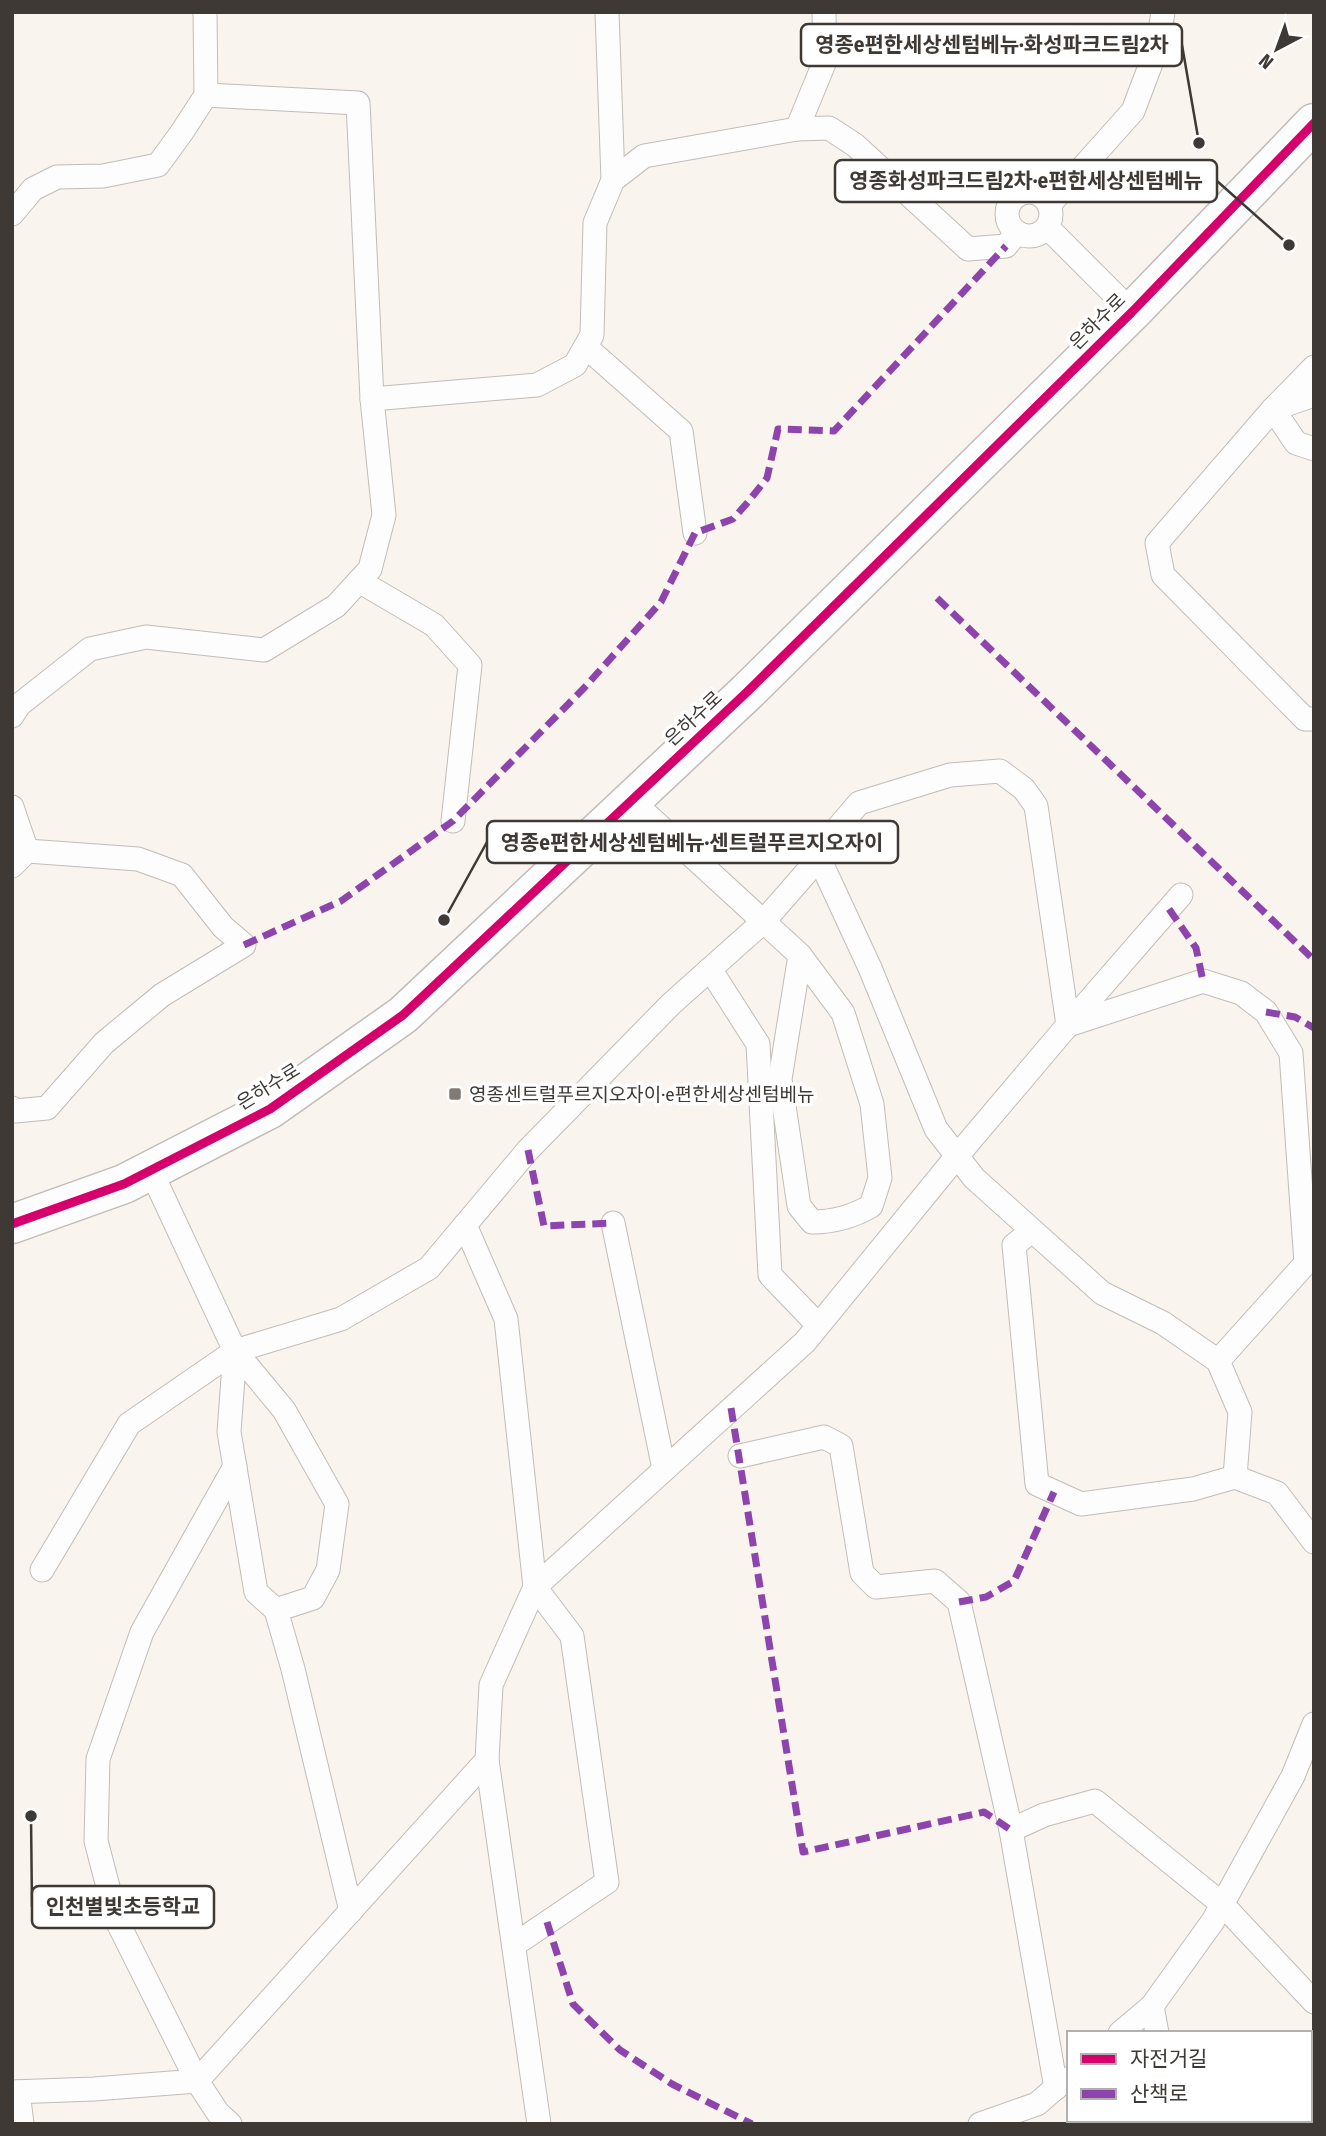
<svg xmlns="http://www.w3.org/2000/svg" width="1326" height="2136" font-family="'Fira Sans Condensed','Noto Sans KR',sans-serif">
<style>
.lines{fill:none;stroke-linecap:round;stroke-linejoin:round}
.lane-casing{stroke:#c1bcb8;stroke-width:25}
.secondary-casing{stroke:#c1bcb8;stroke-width:41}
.lane{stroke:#fefdfd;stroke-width:23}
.secondary{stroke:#fefdfd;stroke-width:38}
.quiet{stroke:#8e44ad;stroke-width:7;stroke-dasharray:14 7;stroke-linecap:butt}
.cycleway-casing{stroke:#fff;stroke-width:13}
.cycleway{stroke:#d6006c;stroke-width:9}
.poi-dot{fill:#807a76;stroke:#fff;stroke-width:2.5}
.labels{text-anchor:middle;stroke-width:7;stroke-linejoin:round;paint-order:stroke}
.street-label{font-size:19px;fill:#3e3935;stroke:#fff}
.poi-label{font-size:19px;fill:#3e3935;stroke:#fff;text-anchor:start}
.leader{fill:none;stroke:#3e3935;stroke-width:2.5}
.callout-dot{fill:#3e3935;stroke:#fff;stroke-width:2.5}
.callout{fill:#fff;stroke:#3e3935;stroke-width:2.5}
.callout-label{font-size:21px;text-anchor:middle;font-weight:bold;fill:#3e3935}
</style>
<rect width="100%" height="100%" fill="#faf4ef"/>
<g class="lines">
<g class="lane-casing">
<g id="lane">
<path d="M607,12L613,180"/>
<path d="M797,129L825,61L824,12"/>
<circle cx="1029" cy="214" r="22"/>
<path d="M1049,205L1133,111L1158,45L1163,12"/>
<path d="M12,214L33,189L57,177L103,176L158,165L182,132L206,95L205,12"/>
<path d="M1047,227L1132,312"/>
<path d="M586,347L681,431L695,533"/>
<path d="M1314,367L1273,409L1157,543L1163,575L1305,719H1314"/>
<path d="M372,399L537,385L575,365L592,335L595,223L613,180L644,156L797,129L829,128L855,145L968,249L1006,246L1017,232"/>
<path d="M1276,408L1314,395"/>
<path d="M1273,409L1296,443L1314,449"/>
<path d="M359,581L434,625L470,665L453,821"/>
<path d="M12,716L19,705L90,649L146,637L264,650L336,606L370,569L384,515L372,399L358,103L206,95"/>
<path d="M631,800L800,955L843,1013L872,1104L880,1178L871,1206C852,1217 834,1222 812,1222L799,1206L780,1079L800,955"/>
<path d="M12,807L27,851"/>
<path d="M819,858L870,968L936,1129L974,1178L1102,1293L1163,1323L1218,1361L1240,1412L1235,1477"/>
<path d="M12,866L27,851L138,859L182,875L223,927L244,945L162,995L104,1043L47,1108L15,1111L12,1108"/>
<path d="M710,969L758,1044L770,1275L818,1325"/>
<path d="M151,1171L235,1351L284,1410L337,1504L328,1570L313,1598L276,1610L256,1592L229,1432L235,1351"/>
<path d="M613,1223L664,1469"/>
<path d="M465,1225L506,1319L535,1587L572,1636L607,1882L514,1945"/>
<path d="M1032,1231L1014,1245L1037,1484L1081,1504L1193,1489L1235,1477L1277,1493L1314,1542"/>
<path d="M1218,1361L1306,1263L1314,1261"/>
<path d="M740,1456L824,1437L841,1446L862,1573L876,1587L935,1581L959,1602L1011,1830L1056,2088"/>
<path d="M42,1570L129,1424L235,1351L341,1319L429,1268L528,1150L671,1004L764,921L819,858L830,837L859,803L950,775L1000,771L1024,789L1036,806L1068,1025L1203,981L1241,993L1266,1012L1291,1053L1306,1263"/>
<path d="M276,1610L293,1669L351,1911"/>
<path d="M487,1760L539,2124"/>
<path d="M1011,1830L1044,1815L1095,1801L1222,1904L1314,2002"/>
<path d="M1152,2006L1157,2033"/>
<path d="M1120,2033L1152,2006L1213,1921L1293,1776L1314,1724"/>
<path d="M12,2092L94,2089L197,2081L487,1760L491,1685L535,1587L805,1342L957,1156L1068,1025L1181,895"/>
<path d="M18,2092L22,2124"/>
<path d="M1172,2120L1173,2124"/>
<path d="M230,2124L218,2113L197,2081L117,1921L96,1841L98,1759L142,1632L235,1466"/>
<path d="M980,2124L1037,2104L1066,2079"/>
</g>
</g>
<g class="secondary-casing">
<path id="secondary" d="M12,1224L124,1184L270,1109L403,1015L747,692L1132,312L1314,123"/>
</g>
<use href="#lane" class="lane"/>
<use href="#secondary" class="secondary"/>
<g class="quiet">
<path d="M937,598L1314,960"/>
<path d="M1169,909L1196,948L1203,981"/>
<path d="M244,945L341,901L453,821L585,687L661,602L695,533L733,519L748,502L767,478L778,429L834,431L1006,246"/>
<path d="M1266,1012L1295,1017L1314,1028"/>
<path d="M528,1150L544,1226L613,1223"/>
<path d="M731,1408L803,1852L984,1812L1011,1830"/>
<path d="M959,1602L986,1597L1014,1581L1054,1492"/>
<path d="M547,1922L573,2004L620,2050L672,2084L752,2124"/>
</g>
<g class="cycleway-casing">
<path id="cycleway" d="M12,1224L124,1184L270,1109L403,1015L747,692L1132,312L1314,123"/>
</g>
<use href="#cycleway" class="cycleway"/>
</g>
<rect class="poi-dot" x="448" y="1087" width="14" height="14" rx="3.5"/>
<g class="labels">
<g class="street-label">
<text transform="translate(1097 321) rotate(-45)" y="7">은하수로</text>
<text transform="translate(693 718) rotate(-43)" y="7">은하수로</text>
<text transform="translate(268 1086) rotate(-32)" y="7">은하수로</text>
</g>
<g class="poi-label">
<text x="469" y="1101">영종센트럴푸르지오자이·e편한세상센텀베뉴</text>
</g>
</g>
<path class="leader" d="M1199 143L1182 45M1289 245L1217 181M444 920L487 842M31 1816L32 1907"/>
<g class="callout-dot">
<circle cx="1199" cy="143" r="7"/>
<circle cx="1289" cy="245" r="7"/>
<circle cx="444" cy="920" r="7"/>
<circle cx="31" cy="1816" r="7"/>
</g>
<g class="callout">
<rect x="801" y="24" width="381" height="42" rx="7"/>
<rect x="835" y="160" width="382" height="42" rx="7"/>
<rect x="487" y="821" width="411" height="42" rx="7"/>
<rect x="32" y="1886" width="182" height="42" rx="7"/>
</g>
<g class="callout-label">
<text x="992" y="52">영종e편한세상센텀베뉴·화성파크드림2차</text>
<text x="1026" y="188">영종화성파크드림2차·e편한세상센텀베뉴</text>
<text x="692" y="850">영종e편한세상센텀베뉴·센트럴푸르지오자이</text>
<text x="123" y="1914">인천별빛초등학교</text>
</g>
<rect width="1326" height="2136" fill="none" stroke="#3e3935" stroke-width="28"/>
<rect x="1067" y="2031" width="245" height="91" fill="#ffffff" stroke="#b2b0ae" stroke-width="2"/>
<rect x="1081" y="2054" width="35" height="10" fill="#d6006c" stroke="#b2b0ae" stroke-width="2"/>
<text x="1130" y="2066" font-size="21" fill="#3e3935">자전거길</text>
<rect x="1081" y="2089" width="35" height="10" fill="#8e44ad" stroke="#b2b0ae" stroke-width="2"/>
<text x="1130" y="2101" font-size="21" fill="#3e3935">산책로</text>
<g transform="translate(1277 49) rotate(221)" stroke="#ffffff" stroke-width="5" paint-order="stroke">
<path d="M0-5L12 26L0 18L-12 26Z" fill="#3e3935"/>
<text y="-10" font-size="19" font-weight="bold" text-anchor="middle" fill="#3e3935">N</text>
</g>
</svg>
